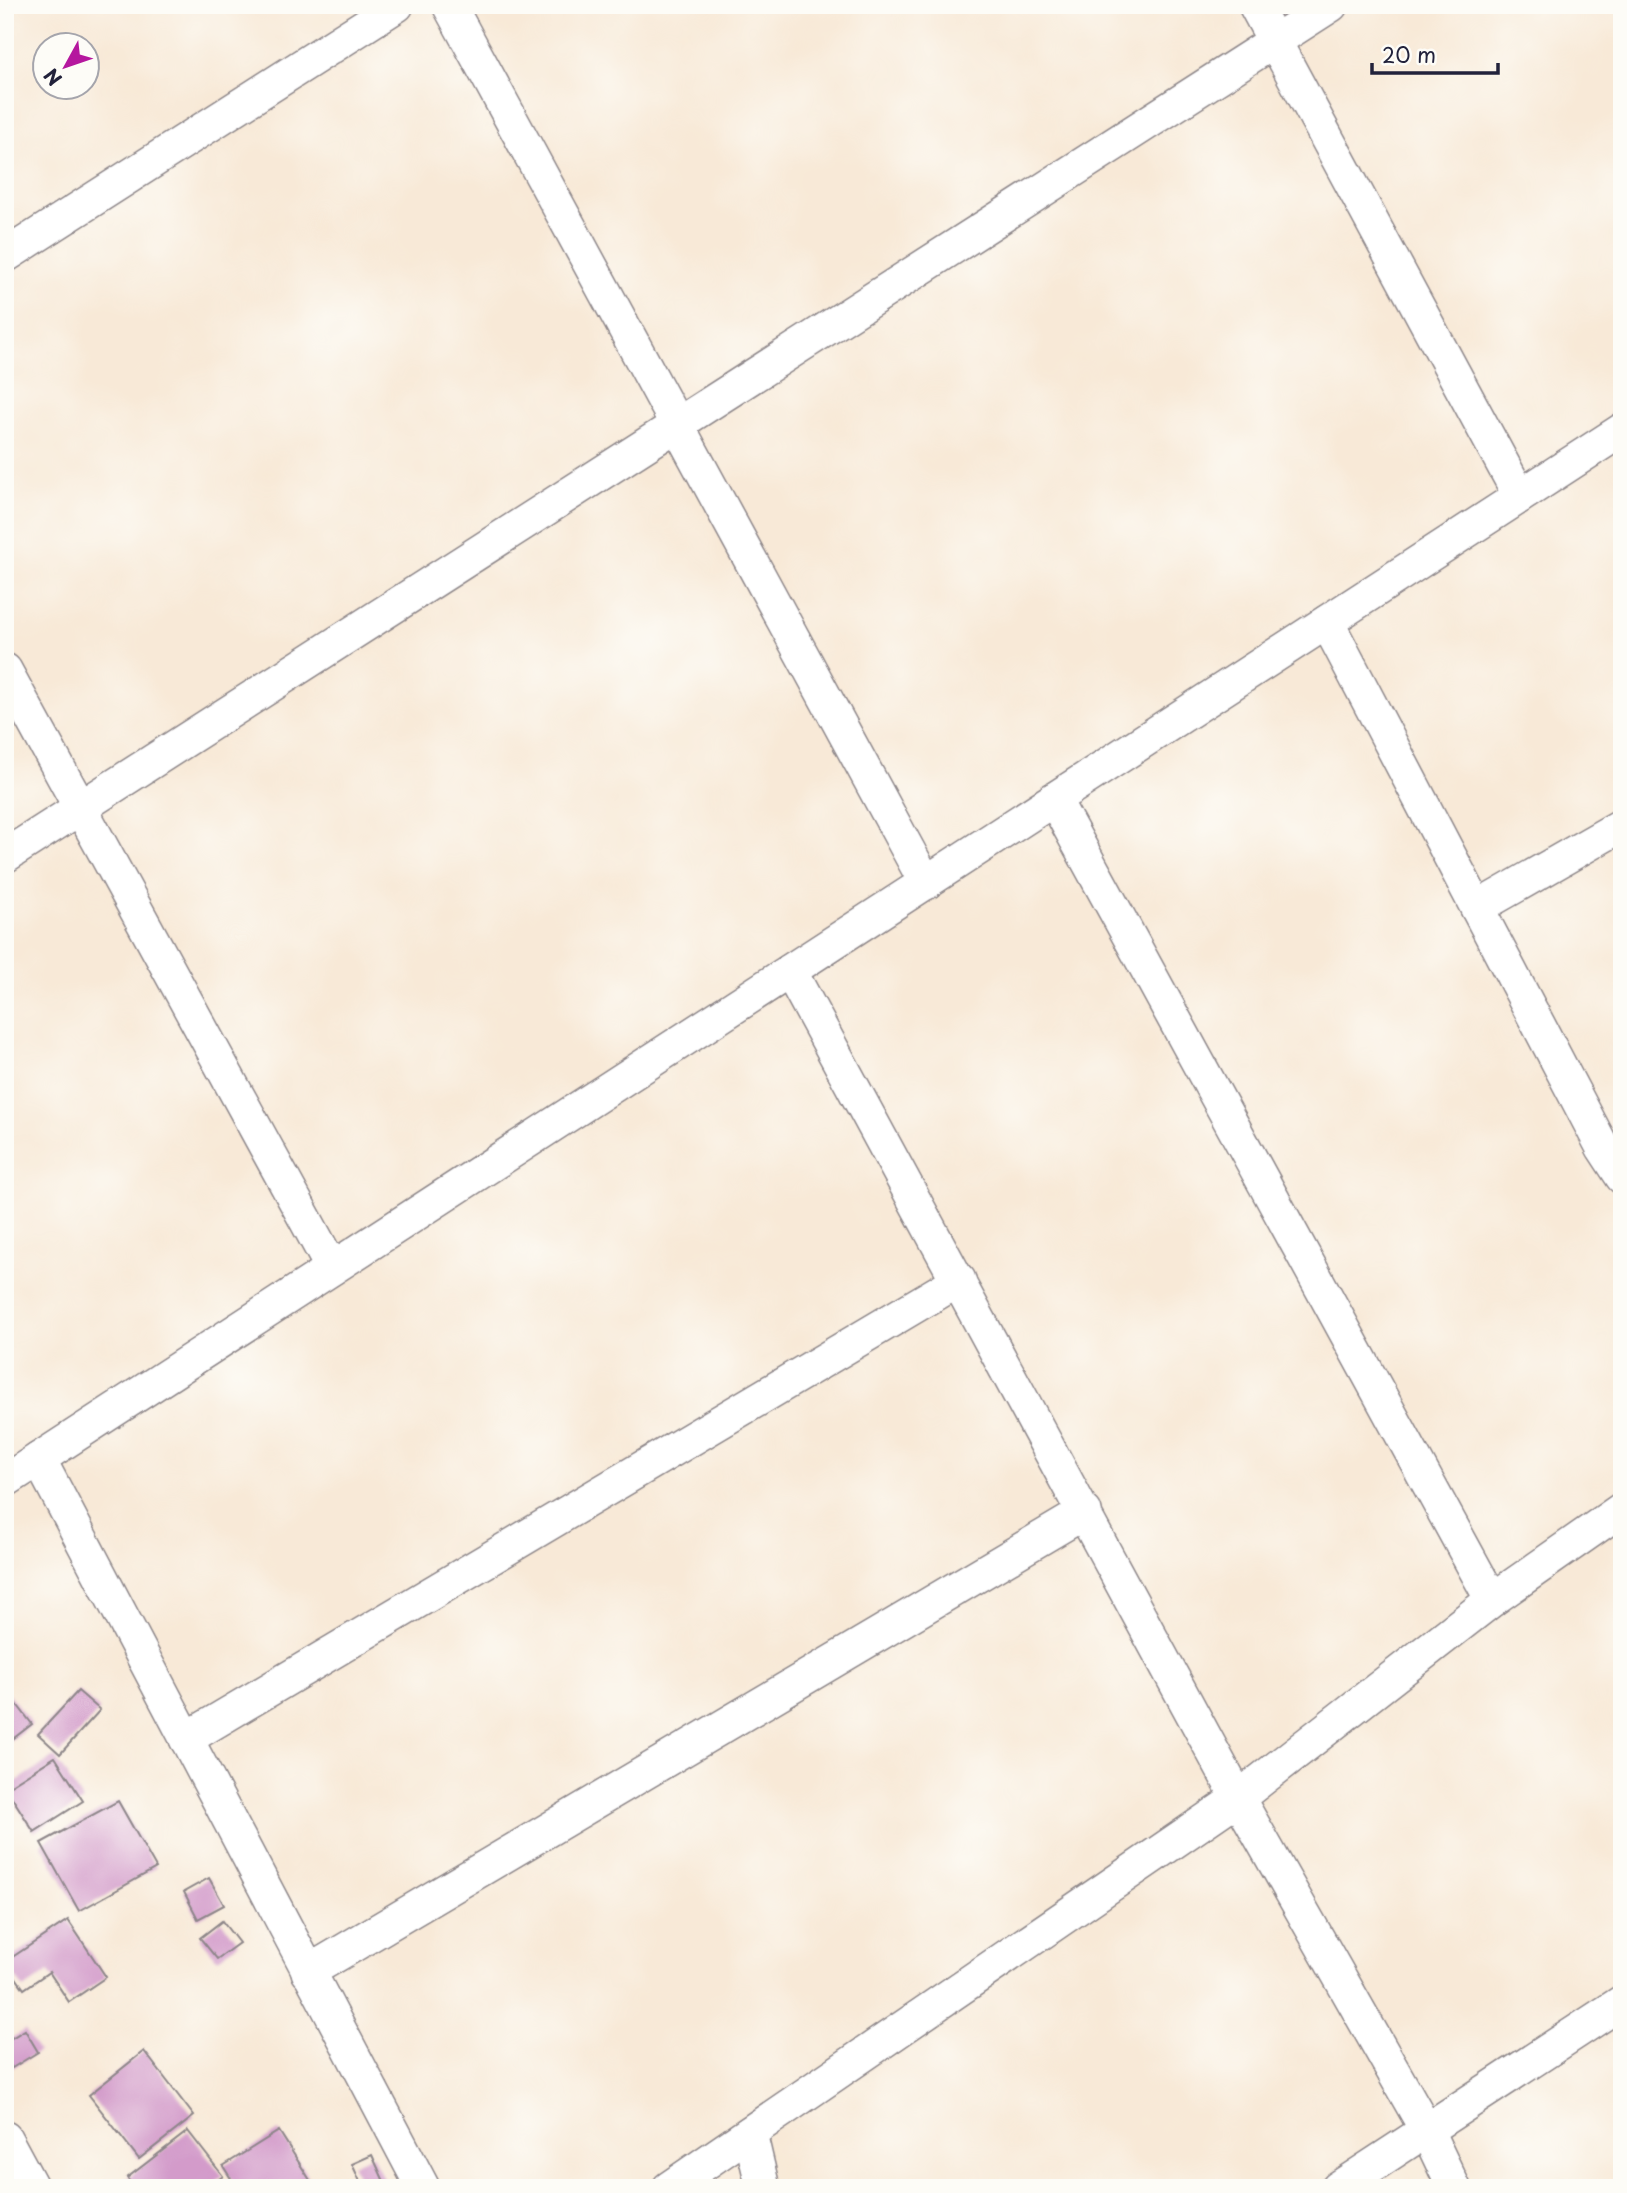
<svg xmlns="http://www.w3.org/2000/svg" width="1627" height="2193" font-family="'Playpen Sans',sans-serif">
<style>
.building{fill:#d39bca}
.lines{fill:none;stroke-linecap:round;stroke-linejoin:round}
.street-casing{stroke:#8d8689;stroke-width:36}
.street{stroke:#fff;stroke-width:33}
</style>
<rect width="100%" height="100%" fill="#fdfcf7"/>
<filter id="ink" filterUnits="userSpaceOnUse"><feTurbulence type="fractalNoise" baseFrequency=".0143" numOctaves="2"/><feDisplacementMap in="SourceGraphic" scale="14" xChannelSelector="R" yChannelSelector="G"/><feConvolveMatrix kernelMatrix="1 2 1 2 8 2 1 2 1" color-interpolation-filters="sRGB"/></filter>
<filter id="wash" filterUnits="userSpaceOnUse"><feTurbulence type="fractalNoise" baseFrequency=".00686" numOctaves="4" result="noise"/><feDisplacementMap in="SourceGraphic" scale="28" xChannelSelector="R" yChannelSelector="G"/><feGaussianBlur stdDeviation="1.57" result="paint"/><feColorMatrix in="noise" values="0 0 0 0 0 0 0 0 0 0 0 0 0 0 0 0 0 1.4 0 .05"/><feComposite in="paint" operator="in"/></filter>
<g filter="url(#wash)">
<rect width="100%" height="100%" fill="#f8e9d7"/>
<g id="blocks">
<g class="building">
<path d="M5,1689L32,1724L5,1745Z"/>
<path d="M78,1691L100,1710L60,1754L38,1734Z"/>
<path d="M55,1757L83,1801L34,1832L6,1788Z"/>
<path d="M118,1801L156,1868L79,1911L41,1843Z"/>
<path d="M209,1878L224,1905L198,1919L184,1892Z"/>
<path d="M68,1920L106,1977L69,2002L49,1972L24,1989L5,1962Z"/>
<path d="M222,1921L239,1943L217,1959L200,1938Z"/>
<path d="M25,2030L38,2052L12,2068L5,2058V2042Z"/>
<path d="M144,2051L194,2116L139,2159L89,2095Z"/>
<path d="M188,2131L223,2176L208,2188H134L127,2178Z"/>
<path d="M279,2131L315,2188H237L223,2166Z"/>
<path d="M372,2155L387,2188H363L352,2164Z"/>
</g>
</g>
</g>
<g filter="url(#ink)">
<use href="#blocks" fill-opacity="0" stroke="#8d8689" stroke-width="2"/>
<g class="lines">
<g class="street-casing">
<g id="street">
<path d="M449,5L926,883"/>
<path d="M1255,5L1520,496"/>
<path d="M5,256L397,5"/>
<path d="M1327,622L1603,1148L1622,1177"/>
<path d="M5,670L332,1268"/>
<path d="M1054,799L1492,1600"/>
<path d="M5,856L1331,5"/>
<path d="M1477,908L1622,825"/>
<path d="M790,971L1238,1798L1426,2129L1454,2188"/>
<path d="M39,1459L423,2188"/>
<path d="M5,1481L1622,430"/>
<path d="M186,1739L959,1280"/>
<path d="M308,1972L1085,1512"/>
<path d="M750,2133L763,2188"/>
<path d="M5,2138L32,2188"/>
<path d="M669,2188L1238,1798L1492,1600L1622,1509"/>
<path d="M1338,2188L1622,2002"/>
</g>
</g>
<use href="#street" class="street"/>
</g>
</g>
<rect width="1627" height="2193" fill="none" stroke="#fdfcf7" stroke-width="28"/>
<g transform="translate(66 66) rotate(230)"><circle r="33" fill="#fdfcf7" stroke="#a5a5ac" stroke-width="2"/>
<path d="M0-5L12 26L0 18L-12 26Z" fill="#b5179e"/>
<text y="-10" font-size="19" font-weight="bold" text-anchor="middle" fill="#22223b">N</text>
</g>
<path d="M1372 63v10h126v-10" fill="none" stroke="#22223b" stroke-width="3.5"/>
<text x="1382" y="63" font-size="21" fill="#22223b" stroke="#fdfcf7" stroke-width="5" paint-order="stroke">20 m</text>
</svg>
